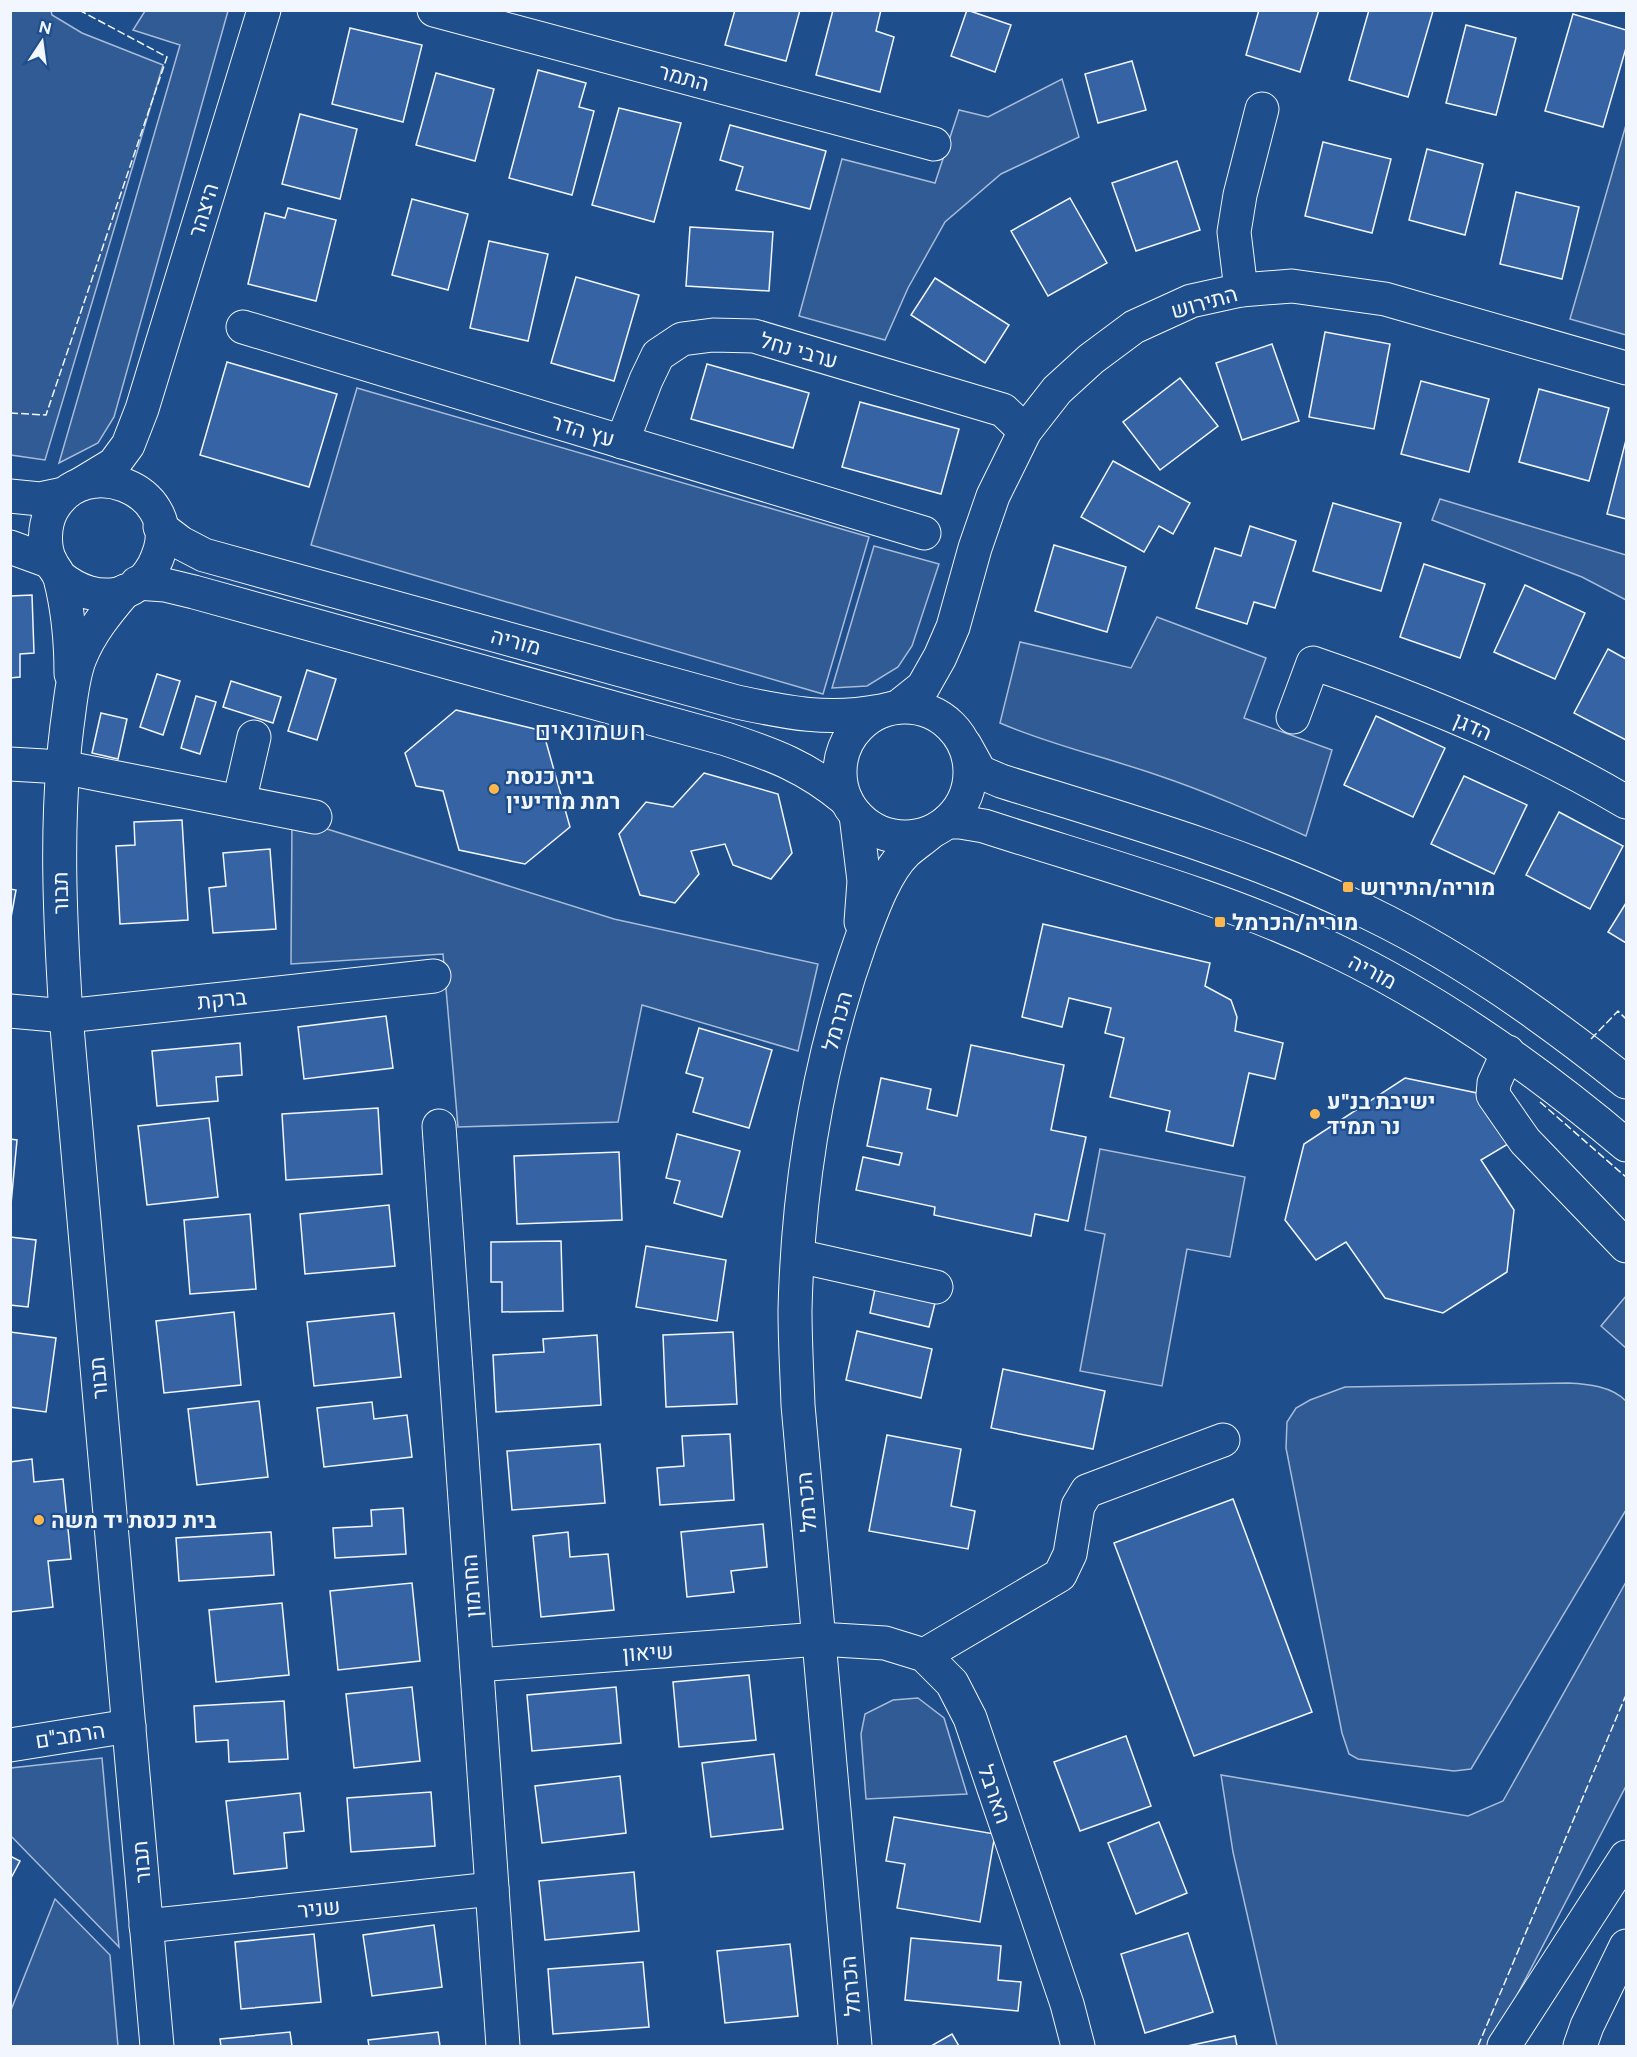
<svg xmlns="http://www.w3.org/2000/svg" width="1637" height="2057" font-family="Figtree,Heebo,sans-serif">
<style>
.green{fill:#305b95;stroke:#a8bbd7;stroke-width:1.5}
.building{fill:#3563a3;stroke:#f2f6ff;stroke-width:1.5}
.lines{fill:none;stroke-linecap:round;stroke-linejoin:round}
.minor-casing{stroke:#f2f6ff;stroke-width:35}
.major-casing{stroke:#f2f6ff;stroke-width:35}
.minor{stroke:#1f4e8c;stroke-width:33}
.major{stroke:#1f4e8c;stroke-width:33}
.fence{stroke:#f2f6ff;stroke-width:1.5;stroke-dasharray:8 3;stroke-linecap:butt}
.poi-dot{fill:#ffb74d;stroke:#1f4e8c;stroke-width:2}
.labels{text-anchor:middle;stroke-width:4.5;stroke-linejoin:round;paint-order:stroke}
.street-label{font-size:22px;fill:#f2f6ff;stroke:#1f4e8c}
.poi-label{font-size:22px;font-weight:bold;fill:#f2f6ff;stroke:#1f4e8c;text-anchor:start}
.quarter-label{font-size:26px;fill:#f2f6ff;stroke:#1f4e8c}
</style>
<rect width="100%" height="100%" fill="#1f4e8c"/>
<g class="green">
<path d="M11,10L51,11L52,15L82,33L163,65L45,460L11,455Z"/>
<path d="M145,11H228L114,417L98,443L59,463L180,45L133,30Z"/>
<path d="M1062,79L1079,137L1001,174L945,222L908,288L885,340L799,316L842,159L935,183L959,110L988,117Z"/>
<path d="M1626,125V335L1570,319Z"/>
<path d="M357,388L869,537L823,694L311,545Z"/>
<path d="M1440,499L1626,555V600L1582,577L1432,520Z"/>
<path d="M874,546L939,564L912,646L898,667L867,686L832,688Z"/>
<path d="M1157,617L1266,658L1244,718L1332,750L1306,836C1257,814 1208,792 1157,775C1105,757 1051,745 1000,723L1020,642L1131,668Z"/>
<path d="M292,818L614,919L818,964L798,1051L642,1005L618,1122L458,1127L443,954L291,964Z"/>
<path d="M1100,1149L1245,1177L1230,1257L1187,1249L1162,1386L1080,1371L1105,1234L1085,1230Z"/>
<path d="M1626,1296V1348L1601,1326Z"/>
<path d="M1568,1383C1588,1384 1611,1386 1626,1401V1510L1471,1769L1454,1771L1358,1759L1349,1754L1342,1733L1286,1448L1287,1422L1296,1408L1310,1400L1345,1387Z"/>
<path d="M1626,1582V1786L1502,2024L1492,2046H1277L1233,1852L1221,1775L1468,1816L1503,1801Z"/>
<path d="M918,1698L944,1718L967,1794L866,1799L861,1734L865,1714L893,1700Z"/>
<path d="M102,1758L119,1947L11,1836V1768Z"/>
<path d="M55,1899L110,1955L118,2046H11V2010Z"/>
</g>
<g class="building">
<path d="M735,10H800L786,61L725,45Z"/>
<path d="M833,10H881L876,31L894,37L880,92L816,75Z"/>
<path d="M967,10L1011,25L995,72L951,56Z"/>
<path d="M1259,10H1319L1300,72L1246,55Z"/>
<path d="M1369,10L1433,11L1408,97L1349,80Z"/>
<path d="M1573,14L1626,30V48L1603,127L1545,111Z"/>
<path d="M1466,25L1516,38L1496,115L1446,103Z"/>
<path d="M350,28L422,45L403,122L332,104Z"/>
<path d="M1132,61L1146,110L1098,123L1085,74Z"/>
<path d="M538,70L586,83L579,107L594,111L572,195L509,178Z"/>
<path d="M436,73L494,89L475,161L416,145Z"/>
<path d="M619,108L681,123L654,222L592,205Z"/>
<path d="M300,114L357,129L340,199L282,184Z"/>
<path d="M730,125L826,151L810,209L736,190L743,167L720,160Z"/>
<path d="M1323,142L1391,159L1372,233L1305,216Z"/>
<path d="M1427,149L1483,164L1465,235L1409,220Z"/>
<path d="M1177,161L1200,230L1136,251L1112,183Z"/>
<path d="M1516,192L1579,207L1562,279L1500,264Z"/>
<path d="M1070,198L1107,263L1048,296L1011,231Z"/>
<path d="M412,199L468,214L448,290L392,275Z"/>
<path d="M288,208L336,220L316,301L248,284L265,213L285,218Z"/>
<path d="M690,227L773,232L769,291L686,286Z"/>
<path d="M489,241L548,254L528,341L470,328Z"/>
<path d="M576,277L639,295L614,381L551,363Z"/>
<path d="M935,278L1009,325L985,363L911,315Z"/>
<path d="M1325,332L1390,344L1374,429L1309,417Z"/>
<path d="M1272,344L1299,421L1242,440L1216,363Z"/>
<path d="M227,362L337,394L309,487L200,455Z"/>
<path d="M707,364L809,393L793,448L691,419Z"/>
<path d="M1180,378L1218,426L1160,470L1123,422Z"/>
<path d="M1421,381L1489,399L1469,472L1401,454Z"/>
<path d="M1539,389L1609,408L1589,481L1519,462Z"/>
<path d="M860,402L959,429L941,494L842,467Z"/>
<path d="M1626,440V519L1607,514Z"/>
<path d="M1113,461L1190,503L1173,534L1159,526L1144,552L1081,517Z"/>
<path d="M1333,503L1401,523L1381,591L1313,571Z"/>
<path d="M1250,526L1296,541L1275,608L1254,602L1247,624L1196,608L1215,548L1241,556Z"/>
<path d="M1054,545L1126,567L1107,632L1035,611Z"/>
<path d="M1424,564L1485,584L1460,658L1400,637Z"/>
<path d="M1525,585L1585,613L1555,679L1494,652Z"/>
<path d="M32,595L34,653L20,654V677L10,678V596Z"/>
<path d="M1608,649L1626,659V740L1574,713Z"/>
<path d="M307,670L336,679L317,740L288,731Z"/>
<path d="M157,674L180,681L163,735L140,727Z"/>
<path d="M231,681L281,697L273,723L223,707Z"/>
<path d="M196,696L216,702L200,754L181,748Z"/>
<path d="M456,710L543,731L570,827L525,864L459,850L443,791L416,786L405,753Z"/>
<path d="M101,713L127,719L118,759L92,753Z"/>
<path d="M1376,716L1445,748L1413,817L1344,785Z"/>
<path d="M704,773L778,794L792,853L771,879L733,865L725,844L691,851L699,874L675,903L640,895L619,834L646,802L673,807Z"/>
<path d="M1464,776L1527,805L1494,874L1431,844Z"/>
<path d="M1559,812L1623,846L1590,909L1526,875Z"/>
<path d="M182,820L188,920L120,924L116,846L135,845L134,822Z"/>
<path d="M270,849L276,929L213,933L209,888L226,886L223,853Z"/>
<path d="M10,889L16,890L10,923Z"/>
<path d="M1626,903V943L1608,932Z"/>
<path d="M1043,924L1210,963L1205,986L1231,1000L1237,1017L1235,1031L1283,1043L1275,1079L1249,1073L1233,1146L1166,1131L1170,1111L1110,1097L1124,1038L1105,1033L1111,1008L1069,998L1062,1027L1022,1017Z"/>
<path d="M386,1016L393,1068L304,1079L298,1027Z"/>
<path d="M699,1028L772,1050L749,1128L693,1112L703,1078L686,1073Z"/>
<path d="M240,1043L242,1075L216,1077L218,1101L157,1106L152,1051Z"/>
<path d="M971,1045L1064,1065L1051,1130L1086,1137L1068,1221L1035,1214L1031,1236L934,1215L935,1207L856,1190L863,1157L899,1165L902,1153L867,1146L881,1078L931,1089L927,1109L957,1116Z"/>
<path d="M1405,1078L1477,1093L1508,1144L1481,1160L1514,1210L1507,1272L1443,1313L1385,1298L1346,1242L1316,1260L1285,1220L1304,1144Z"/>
<path d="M378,1108L382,1174L286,1180L282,1114Z"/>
<path d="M209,1118L218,1197L147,1205L138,1126Z"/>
<path d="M677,1134L740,1151L722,1217L674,1203L680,1181L666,1178Z"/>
<path d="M10,1139L17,1140L11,1204H10Z"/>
<path d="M619,1152L622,1220L517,1224L514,1156Z"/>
<path d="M389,1205L395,1266L305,1274L300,1214Z"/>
<path d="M250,1214L256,1289L190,1294L184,1220Z"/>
<path d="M10,1237L36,1240L28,1307L10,1305Z"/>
<path d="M561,1241L563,1311L502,1312V1282H491V1242Z"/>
<path d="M646,1246L726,1260L717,1321L636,1307Z"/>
<path d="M875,1289L935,1303L929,1327L870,1313Z"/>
<path d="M234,1312L241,1385L164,1393L156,1321Z"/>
<path d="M394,1313L401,1377L314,1386L307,1322Z"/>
<path d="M857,1331L932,1349L921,1398L846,1380Z"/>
<path d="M10,1332L56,1338L46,1412L10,1407Z"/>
<path d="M733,1332L737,1404L666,1407L663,1335Z"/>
<path d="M597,1335L601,1405L496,1412L493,1355L544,1352L543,1339Z"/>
<path d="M1003,1369L1105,1391L1093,1449L991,1428Z"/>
<path d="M259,1401L268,1477L197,1485L188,1409Z"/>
<path d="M372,1402L374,1419L407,1415L412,1457L324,1467L317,1408Z"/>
<path d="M730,1434L734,1500L660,1505L657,1468L684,1466L682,1436Z"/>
<path d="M887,1435L961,1449L951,1506L975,1511L968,1549L869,1531Z"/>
<path d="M600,1444L605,1503L512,1510L507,1451Z"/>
<path d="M32,1459L34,1482L63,1479L71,1559L48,1561L53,1607L10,1612V1462Z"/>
<path d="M1233,1499L1312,1712L1194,1756L1114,1543Z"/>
<path d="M403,1508L406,1554L335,1558L333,1528L372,1526L371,1510Z"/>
<path d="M763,1524L767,1567L731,1571L734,1592L687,1597L681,1532Z"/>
<path d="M271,1532L274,1575L179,1581L176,1538Z"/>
<path d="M568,1532L570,1557L608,1554L614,1610L541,1617L533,1536Z"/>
<path d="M412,1583L420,1661L338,1670L330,1591Z"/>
<path d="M282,1603L289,1675L216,1682L209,1610Z"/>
<path d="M749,1675L756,1740L679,1747L673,1682Z"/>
<path d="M412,1687L420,1761L354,1768L346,1694Z"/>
<path d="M616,1687L621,1743L532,1751L527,1695Z"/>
<path d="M284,1701L288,1759L229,1762L228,1740L196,1742L194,1706Z"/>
<path d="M1126,1736L1151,1806L1080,1831L1054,1762Z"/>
<path d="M774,1754L783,1829L711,1837L702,1763Z"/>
<path d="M620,1776L626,1833L542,1843L535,1786Z"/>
<path d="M431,1792L435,1846L351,1852L347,1798Z"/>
<path d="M300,1793L304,1831L284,1833L287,1868L234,1874L226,1801Z"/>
<path d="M894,1817L995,1834L980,1922L897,1908L905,1864L886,1861Z"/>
<path d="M1159,1822L1187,1893L1136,1914L1108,1843Z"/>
<path d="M10,1856L20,1861L10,1880Z"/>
<path d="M634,1872L639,1931L545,1940L539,1881Z"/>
<path d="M434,1925L442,1987L372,1996L363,1935Z"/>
<path d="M1188,1933L1213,2012L1145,2033L1121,1954Z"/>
<path d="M314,1934L321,2002L241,2009L235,1942Z"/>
<path d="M911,1938L1001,1946L998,1980L1021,1982L1018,2011L905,2000Z"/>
<path d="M790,1944L798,2016L725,2023L717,1951Z"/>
<path d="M643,1962L649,2027L553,2034L548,1969Z"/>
<path d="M290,2032L292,2046H221L220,2039Z"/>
<path d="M438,2032L440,2046H369L368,2040Z"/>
<path d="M952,2034L959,2046H931Z"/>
<path d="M1235,2036L1237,2046H1187Z"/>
</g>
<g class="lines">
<g class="minor-casing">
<g id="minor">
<path d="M434,10L934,144"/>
<path d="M1241,290L1234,232L1240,195L1262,109"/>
<path d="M243,327L924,533"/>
<path d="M622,442L646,380L658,355L682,339L713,335L754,336L1003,410L1025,431"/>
<path d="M81,484L114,464L128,445L142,409L264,10"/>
<path d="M10,496L40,499L64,494"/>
<path d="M160,527L181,543L204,555L737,702C789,713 828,721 881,711"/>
<path d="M10,547L51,562"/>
<path d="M59,576C97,608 145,600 160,550C178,490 85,451 52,510C44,525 43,547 51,563C54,568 58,572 60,578C68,609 71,642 71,674"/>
<path d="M137,583L165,585L194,592L726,739C774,755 807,767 846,800"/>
<path d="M125,591C107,612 90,633 80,658C72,677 70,706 67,726C55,822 60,919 66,1016L157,2046"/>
<circle cx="905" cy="772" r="65"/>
<path d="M898,707L923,687L940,657L953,627L975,548L993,496L1025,431L1057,390L1091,359L1134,327L1191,301L1241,290L1292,286L1385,299L1626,368"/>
<path d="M1293,717L1313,663C1421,700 1528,744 1626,802"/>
<path d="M965,745L980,772L1001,781C1119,818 1240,852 1352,905C1452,951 1541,1014 1626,1082"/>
<path d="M10,764L62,767L315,817"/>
<path d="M239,802L254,737"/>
<path d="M856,815L864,881L861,922"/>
<path d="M948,822H960L984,826C1101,864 1221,896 1332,949C1439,1000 1536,1069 1626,1145"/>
<path d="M10,1011L66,1016L434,976"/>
<path d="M1508,1052L1494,1083L1493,1095L1525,1141L1626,1246"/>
<path d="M439,1126L503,2046"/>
<path d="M798,1256L936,1287"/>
<path d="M924,1655L1060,1575L1070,1554L1078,1506L1087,1491L1223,1440"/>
<path d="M477,1665L819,1639L885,1643L924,1655L952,1683L970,1718L1067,2004L1078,2046"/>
<path d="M10,1745L129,1726"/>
<path d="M146,1926L492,1889"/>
<path d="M855,2046L798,1405C797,1374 795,1342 795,1310C798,1185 819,1058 861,940C871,913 885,872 906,852C914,845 923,839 931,832"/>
</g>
</g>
<g class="major-casing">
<g id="major">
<path d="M1504,2046L1626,1857"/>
<path d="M1580,2046L1587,2026L1626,1946"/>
</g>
</g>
<use href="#minor" class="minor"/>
<use href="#major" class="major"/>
<g class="fence">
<path d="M10,413L46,415L167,57L79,10"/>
<path d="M1591,1039L1618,1011L1626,1019"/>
<path d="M1540,1102L1626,1177"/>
<path d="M1478,2046L1626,1695"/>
</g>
</g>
<g class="poi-dot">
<circle cx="494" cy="789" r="6"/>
<rect x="1342" y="881" width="12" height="12" rx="3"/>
<rect x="1214" y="916" width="12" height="12" rx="3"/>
<circle cx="1315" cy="1114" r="6"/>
<circle cx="39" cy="1520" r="6"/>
</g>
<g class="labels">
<g class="street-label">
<text transform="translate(684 77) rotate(15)" y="8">התמר</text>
<text transform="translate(203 210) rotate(-73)" y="8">היצהר</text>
<text transform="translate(1204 302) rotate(-16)" y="8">התירוש</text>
<text transform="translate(799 350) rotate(16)" y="8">ערבי נחל</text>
<text transform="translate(583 430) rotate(17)" y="8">עץ הדר</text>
<text transform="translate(516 641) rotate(15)" y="8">מוריה</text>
<text transform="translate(1473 726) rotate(24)" y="8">הדגן</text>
<text transform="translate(60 893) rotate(-91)" y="8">תבור</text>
<text transform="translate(1373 971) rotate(28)" y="8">מוריה</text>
<text transform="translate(222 999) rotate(-6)" y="8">ברקת</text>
<text transform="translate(837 1021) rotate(-75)" y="8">הכרמל</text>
<text transform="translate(98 1378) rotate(-95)" y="8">תבור</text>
<text transform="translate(806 1502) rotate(-95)" y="8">הכרמל</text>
<text transform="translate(471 1586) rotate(-94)" y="8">החרמון</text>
<text transform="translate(648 1652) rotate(-4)" y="8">שיאון</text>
<text transform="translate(70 1735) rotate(-9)" y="8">הרמב"ם</text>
<text transform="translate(995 1794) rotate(71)" y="8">הארבל</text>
<text transform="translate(141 1862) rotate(-95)" y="8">תבור</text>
<text transform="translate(319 1908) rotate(-6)" y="8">שניר</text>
<text transform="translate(850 1986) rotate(-95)" y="8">הכרמל</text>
</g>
<g class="poi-label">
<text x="506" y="784">בית כנסת<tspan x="506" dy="25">רמת מודיעין</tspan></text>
<text x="1360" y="895">מוריה/התירוש</text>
<text x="1232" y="930">מוריה/הכרמל</text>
<text x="1327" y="1109">ישיבת בנ"ע<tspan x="1327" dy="25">נר תמיד</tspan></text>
<text x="51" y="1528">בית כנסת יד משה</text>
</g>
<g class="quarter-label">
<text x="590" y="740">חשמונאים</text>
</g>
</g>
<rect width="1637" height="2057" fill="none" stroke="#f2f6ff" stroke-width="24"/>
<g transform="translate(42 42) rotate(13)" stroke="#1f4e8c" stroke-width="4.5" paint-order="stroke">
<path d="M0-4.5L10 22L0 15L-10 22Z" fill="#f2f6ff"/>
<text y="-9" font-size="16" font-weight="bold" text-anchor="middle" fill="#f2f6ff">N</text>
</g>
</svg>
